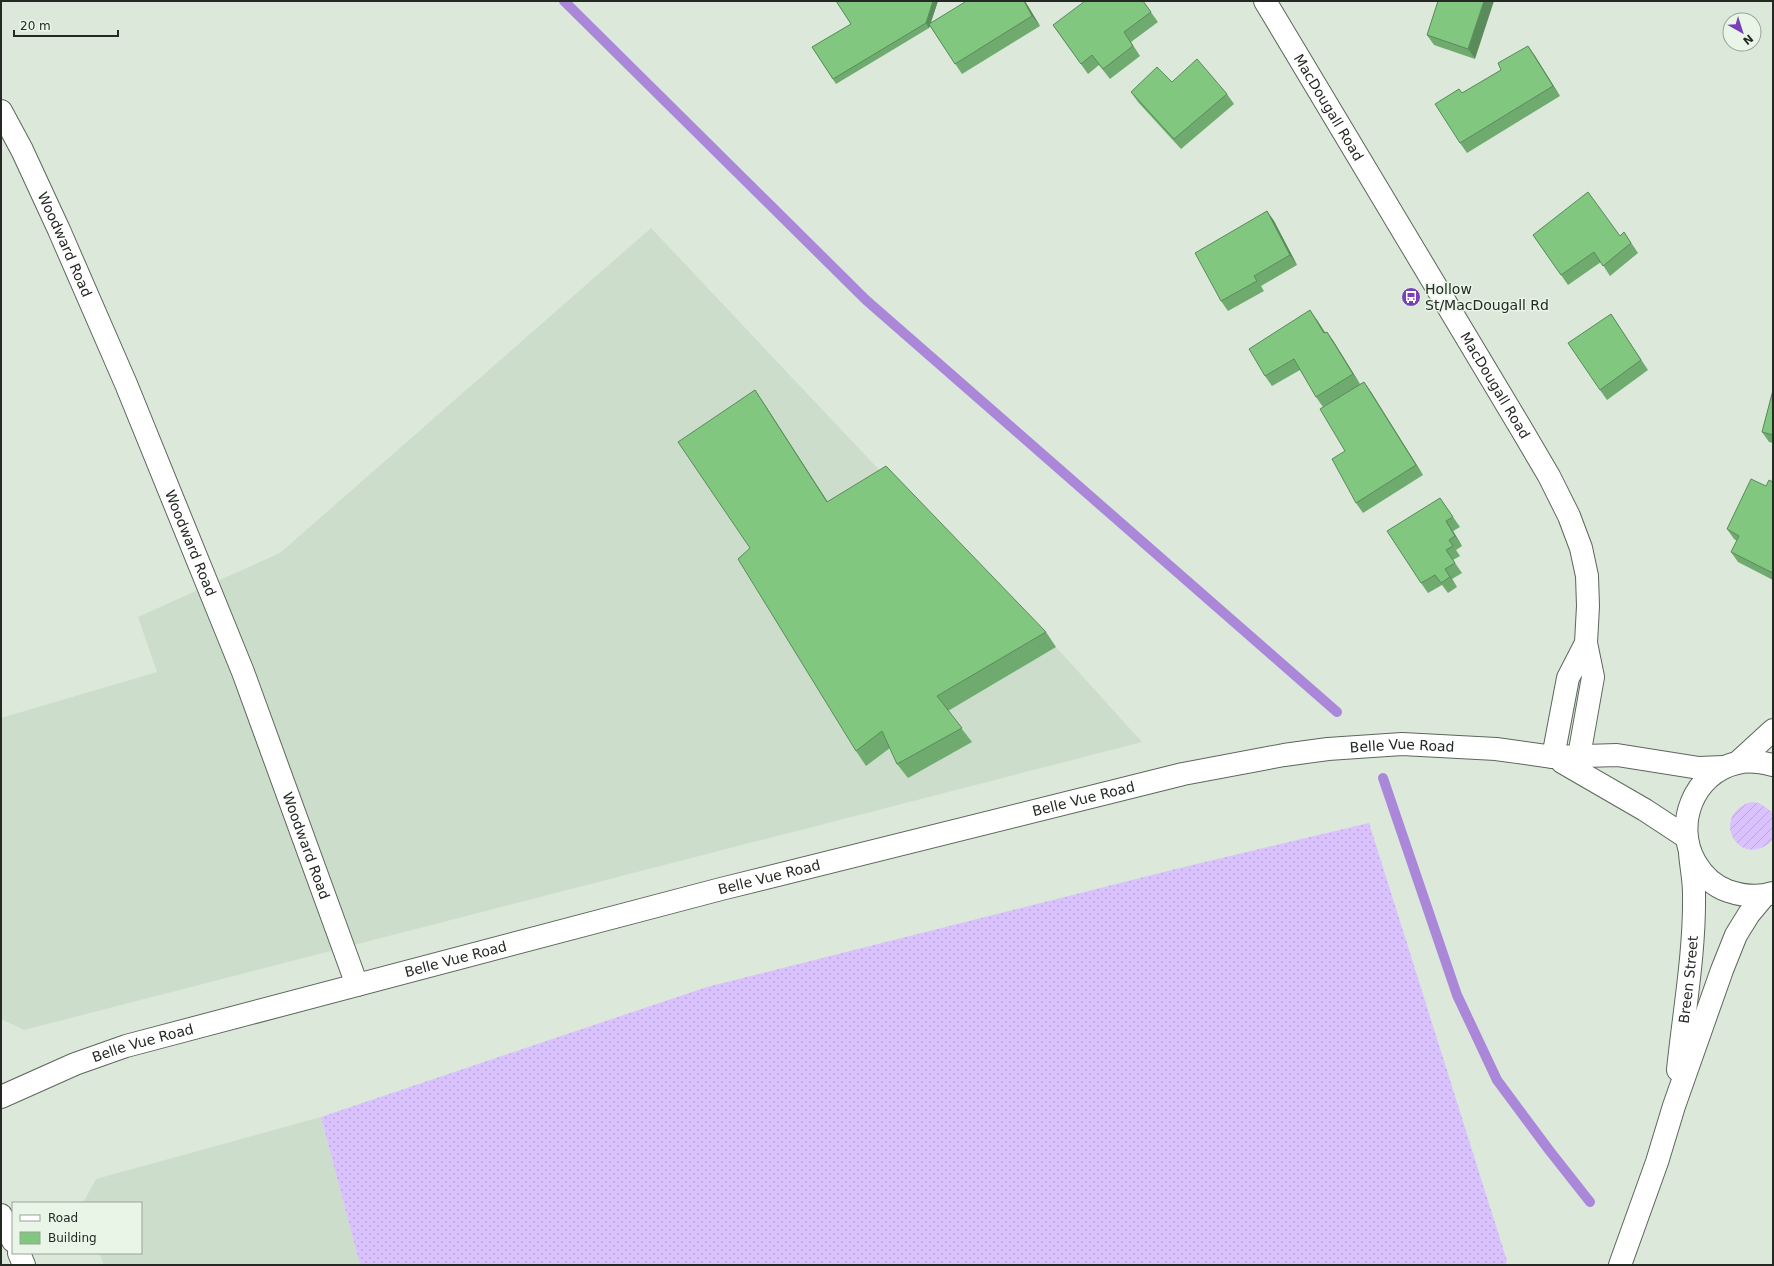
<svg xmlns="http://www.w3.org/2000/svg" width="1774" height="1266" font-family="'DejaVu Sans',sans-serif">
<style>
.built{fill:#ccdecb}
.grass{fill:url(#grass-dots)}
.garden{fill:url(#garden-furrows)}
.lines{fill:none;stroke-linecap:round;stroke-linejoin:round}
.stream{stroke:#aa87d9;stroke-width:10}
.street-casing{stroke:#5c675b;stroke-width:24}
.street{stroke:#fff;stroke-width:22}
.wall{fill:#6fab6e}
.shaded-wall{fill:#5a8b5a}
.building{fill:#81c780;stroke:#5a8b5a}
.labels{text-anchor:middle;stroke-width:3;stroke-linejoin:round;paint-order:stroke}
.street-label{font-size:14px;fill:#242924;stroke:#e8f5e7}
.poi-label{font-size:14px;fill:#242924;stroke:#e8f5e7;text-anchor:start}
</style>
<defs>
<pattern id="grass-dots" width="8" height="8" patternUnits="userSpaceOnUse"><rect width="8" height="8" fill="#d9c2fd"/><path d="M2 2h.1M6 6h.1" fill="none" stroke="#baa7d9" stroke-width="1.8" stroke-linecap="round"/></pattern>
<pattern id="garden-furrows" width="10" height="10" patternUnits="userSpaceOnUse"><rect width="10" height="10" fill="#d9c2fd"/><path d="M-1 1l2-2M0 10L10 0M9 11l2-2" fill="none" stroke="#baa7d9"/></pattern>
</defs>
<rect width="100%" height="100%" fill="#dbe8da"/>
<g class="built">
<path d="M651,228L884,475L896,480L1056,647L1142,742L24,1030L1,1019V718L157,672L138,617L280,553Z"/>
<path d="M321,1117L360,1265H104L99,1253H141V1203H83L96,1179Z"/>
</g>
<path class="grass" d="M1369,823L1507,1261L1505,1265H360L321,1117L707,987L1176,869Z"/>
<path class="garden" d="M1751,802L1759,803L1772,812L1773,838C1771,843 1766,846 1761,848C1733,859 1713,814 1751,802Z"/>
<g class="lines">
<g class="stream">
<path d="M564,1L866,300L1337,712"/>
<path d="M1383,778L1457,995L1497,1080L1549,1150L1590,1202"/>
</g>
<g class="street-casing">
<g id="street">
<path id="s1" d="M1265,1L1519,425L1549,476L1569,516L1581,548L1587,576L1588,606L1586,643L1593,677L1579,756L1575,769"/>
<path id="s2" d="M1,111L22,150L59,230L126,384L243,672L357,985"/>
<path d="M1553,757L1568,678L1586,643"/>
<path d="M1562,762L1645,810L1686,837"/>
<path d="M1737,763L1773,730"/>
<path d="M1773,765C1761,762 1749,760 1737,763C1693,773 1674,825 1695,862C1703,876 1714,886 1728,891C1743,896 1758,898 1773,893"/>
<path id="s3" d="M1678,1070C1684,1011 1695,952 1694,893C1694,880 1691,866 1690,853"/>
<path id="s4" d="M1,1097L75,1064L126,1046L721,889L1183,774L1284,755L1328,749L1402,744L1496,749L1553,757L1617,755L1699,768L1724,767"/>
<path d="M1,1215L13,1241"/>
<path d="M19,1253L24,1265"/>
<path d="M1620,1265L1657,1162L1674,1106L1722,970L1736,935L1749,914L1764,896"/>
</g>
</g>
<use href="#street" class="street"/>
</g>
<g class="wall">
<path d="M836,1H938L931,22L1025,1L1040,26L962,74L930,26L929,28L836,84L812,47L851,24Z"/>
<path d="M1143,1L1158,22L1131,42L1140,56L1110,79L1099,65L1088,74L1053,25Z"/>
<path d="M1438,1L1475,59L1434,45L1427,35Z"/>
<path d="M1528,46L1535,56L1560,96L1467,153L1460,143L1462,93L1501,70Z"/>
<path d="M1172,82L1227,94L1234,104L1181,149L1138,102L1131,92Z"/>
<path d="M1267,211L1274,221L1297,265L1261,286L1264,291L1228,311L1221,301Z"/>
<path d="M1624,232L1638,253L1610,276L1601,262L1568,285L1533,235L1620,236Z"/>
<path d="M1611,314L1648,370L1607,400L1600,390Z"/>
<path d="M1317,320L1325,333L1327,332L1334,342L1360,384L1364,382L1371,392L1423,475L1363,513L1356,503L1345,451L1350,391L1323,407L1316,397L1300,370L1272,386L1265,376Z"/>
<path d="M755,390L765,405L828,502L1046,632L1056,647L948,711L972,742L908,778L897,764L890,748L866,766L856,751L750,548Z"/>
<path d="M1773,390V443L1769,442L1762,432Z"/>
<path d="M1773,482V580L1738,562L1731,552L1737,541L1734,539L1727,529L1766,486Z"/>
<path d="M1440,498L1460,527L1453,531L1462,546L1456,550L1460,556L1453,560L1462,573L1452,579L1457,587L1448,593L1442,585L1428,593L1421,583Z"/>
</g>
<g class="shaded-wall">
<path d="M933,1H938L929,28L926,23Z"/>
<path d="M1024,1H1025L1040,26L1032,16Z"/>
<path d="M1484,1H1494L1475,59L1468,49Z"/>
<path d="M1528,46L1535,56L1560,96L1553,86Z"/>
<path d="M1267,211L1274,221L1297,265L1290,255Z"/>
<path d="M1310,310L1317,320L1332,343L1324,333Z"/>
<path d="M1327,332L1334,342L1360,384L1353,374Z"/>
<path d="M1364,382L1371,392L1423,475L1416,465Z"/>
<path d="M755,390L765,405L837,517L827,502Z"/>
<path d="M1446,521L1453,531L1462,546L1455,536Z"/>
<path d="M1445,569L1452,579L1457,587L1450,577Z"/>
</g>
<g class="building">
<path d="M836,1H933L926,23L833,79L812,47L851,24Z"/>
<path d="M964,1H1024L1032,16L955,64L929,24L965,2Z"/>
<path d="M1085,1H1143L1151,12L1124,32L1133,46L1103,69L1092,55L1081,64L1053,25Z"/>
<path d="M1438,1H1484L1468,49L1427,35Z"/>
<path d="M1528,46L1553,86L1460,143L1435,104L1459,89L1462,93L1501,70L1498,63Z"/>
<path d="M1197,59L1227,94L1174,139L1131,92L1157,67L1172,82Z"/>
<path d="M1588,192L1620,236L1624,232L1631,243L1603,266L1594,252L1561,275L1533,235Z"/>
<path d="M1267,211L1290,255L1254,276L1257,281L1221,301L1195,253Z"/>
<path d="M1310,310L1324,333L1327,332L1353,374L1316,397L1294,359L1265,376L1249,349Z"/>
<path d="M1611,314L1641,360L1600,390L1568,343Z"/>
<path d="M1364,382L1416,465L1356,503L1332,459L1345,451L1320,409Z"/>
<path d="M755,390L827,502L886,466L1046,632L937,696L962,728L897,764L882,731L856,751L738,559L750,548L678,442Z"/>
<path d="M1773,390V435L1762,432Z"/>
<path d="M1751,479L1766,486L1769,480L1773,482V573L1731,552L1739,536L1727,529Z"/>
<path d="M1440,498L1453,517L1446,521L1455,536L1449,540L1453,546L1446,550L1455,563L1445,569L1450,577L1441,583L1435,575L1421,583L1387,531Z"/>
</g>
<defs>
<g id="bus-disc" transform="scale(1)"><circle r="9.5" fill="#7a41b7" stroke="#e8f5e7"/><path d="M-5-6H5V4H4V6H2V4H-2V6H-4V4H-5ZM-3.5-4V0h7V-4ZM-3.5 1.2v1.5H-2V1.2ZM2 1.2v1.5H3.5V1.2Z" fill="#fff"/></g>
</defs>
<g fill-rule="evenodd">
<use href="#bus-disc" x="1411" y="297"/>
</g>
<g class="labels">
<g class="street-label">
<text dy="5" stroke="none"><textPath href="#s1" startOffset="124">MacDougall Road</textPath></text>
<text dy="5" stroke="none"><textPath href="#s2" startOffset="148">Woodward Road</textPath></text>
<text dy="5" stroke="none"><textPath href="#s1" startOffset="448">MacDougall Road</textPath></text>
<text dy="5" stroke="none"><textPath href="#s2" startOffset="472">Woodward Road</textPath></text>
<text dy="5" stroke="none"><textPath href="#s4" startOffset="1448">Belle Vue Road</textPath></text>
<text dy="5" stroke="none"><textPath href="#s4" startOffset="1124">Belle Vue Road</textPath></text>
<text dy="5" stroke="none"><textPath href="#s2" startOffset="796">Woodward Road</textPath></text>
<text dy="5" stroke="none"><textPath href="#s4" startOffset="800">Belle Vue Road</textPath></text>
<text dy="5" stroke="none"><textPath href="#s4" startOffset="476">Belle Vue Road</textPath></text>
<text dy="5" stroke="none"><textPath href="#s3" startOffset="91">Breen Street</textPath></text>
<text dy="5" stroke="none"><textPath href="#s4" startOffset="152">Belle Vue Road</textPath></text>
</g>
<g class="poi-label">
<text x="1425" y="294">Hollow<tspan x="1425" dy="16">St/MacDougall Rd</tspan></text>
</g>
</g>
<rect width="1774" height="1266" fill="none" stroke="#242924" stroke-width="4"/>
<rect x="12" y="1202" width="130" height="52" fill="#e8f5e7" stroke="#9aa399"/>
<rect x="20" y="1215" width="20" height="6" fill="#ffffff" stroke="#9aa399"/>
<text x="48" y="1222" font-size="12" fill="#242924">Road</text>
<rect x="20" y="1232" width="20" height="12" fill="#81c780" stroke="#9aa399"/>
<text x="48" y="1242" font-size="12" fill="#242924">Building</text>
<g transform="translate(1742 32) rotate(141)"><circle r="19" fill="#e8f5e7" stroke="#9aa399"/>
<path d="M0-3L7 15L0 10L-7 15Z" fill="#7a41b7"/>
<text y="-6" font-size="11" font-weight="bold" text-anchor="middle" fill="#242924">N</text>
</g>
<path d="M14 30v6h104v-6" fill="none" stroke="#242924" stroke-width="2"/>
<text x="20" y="30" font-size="12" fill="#242924" stroke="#e8f5e7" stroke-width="3" paint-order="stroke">20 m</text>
</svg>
